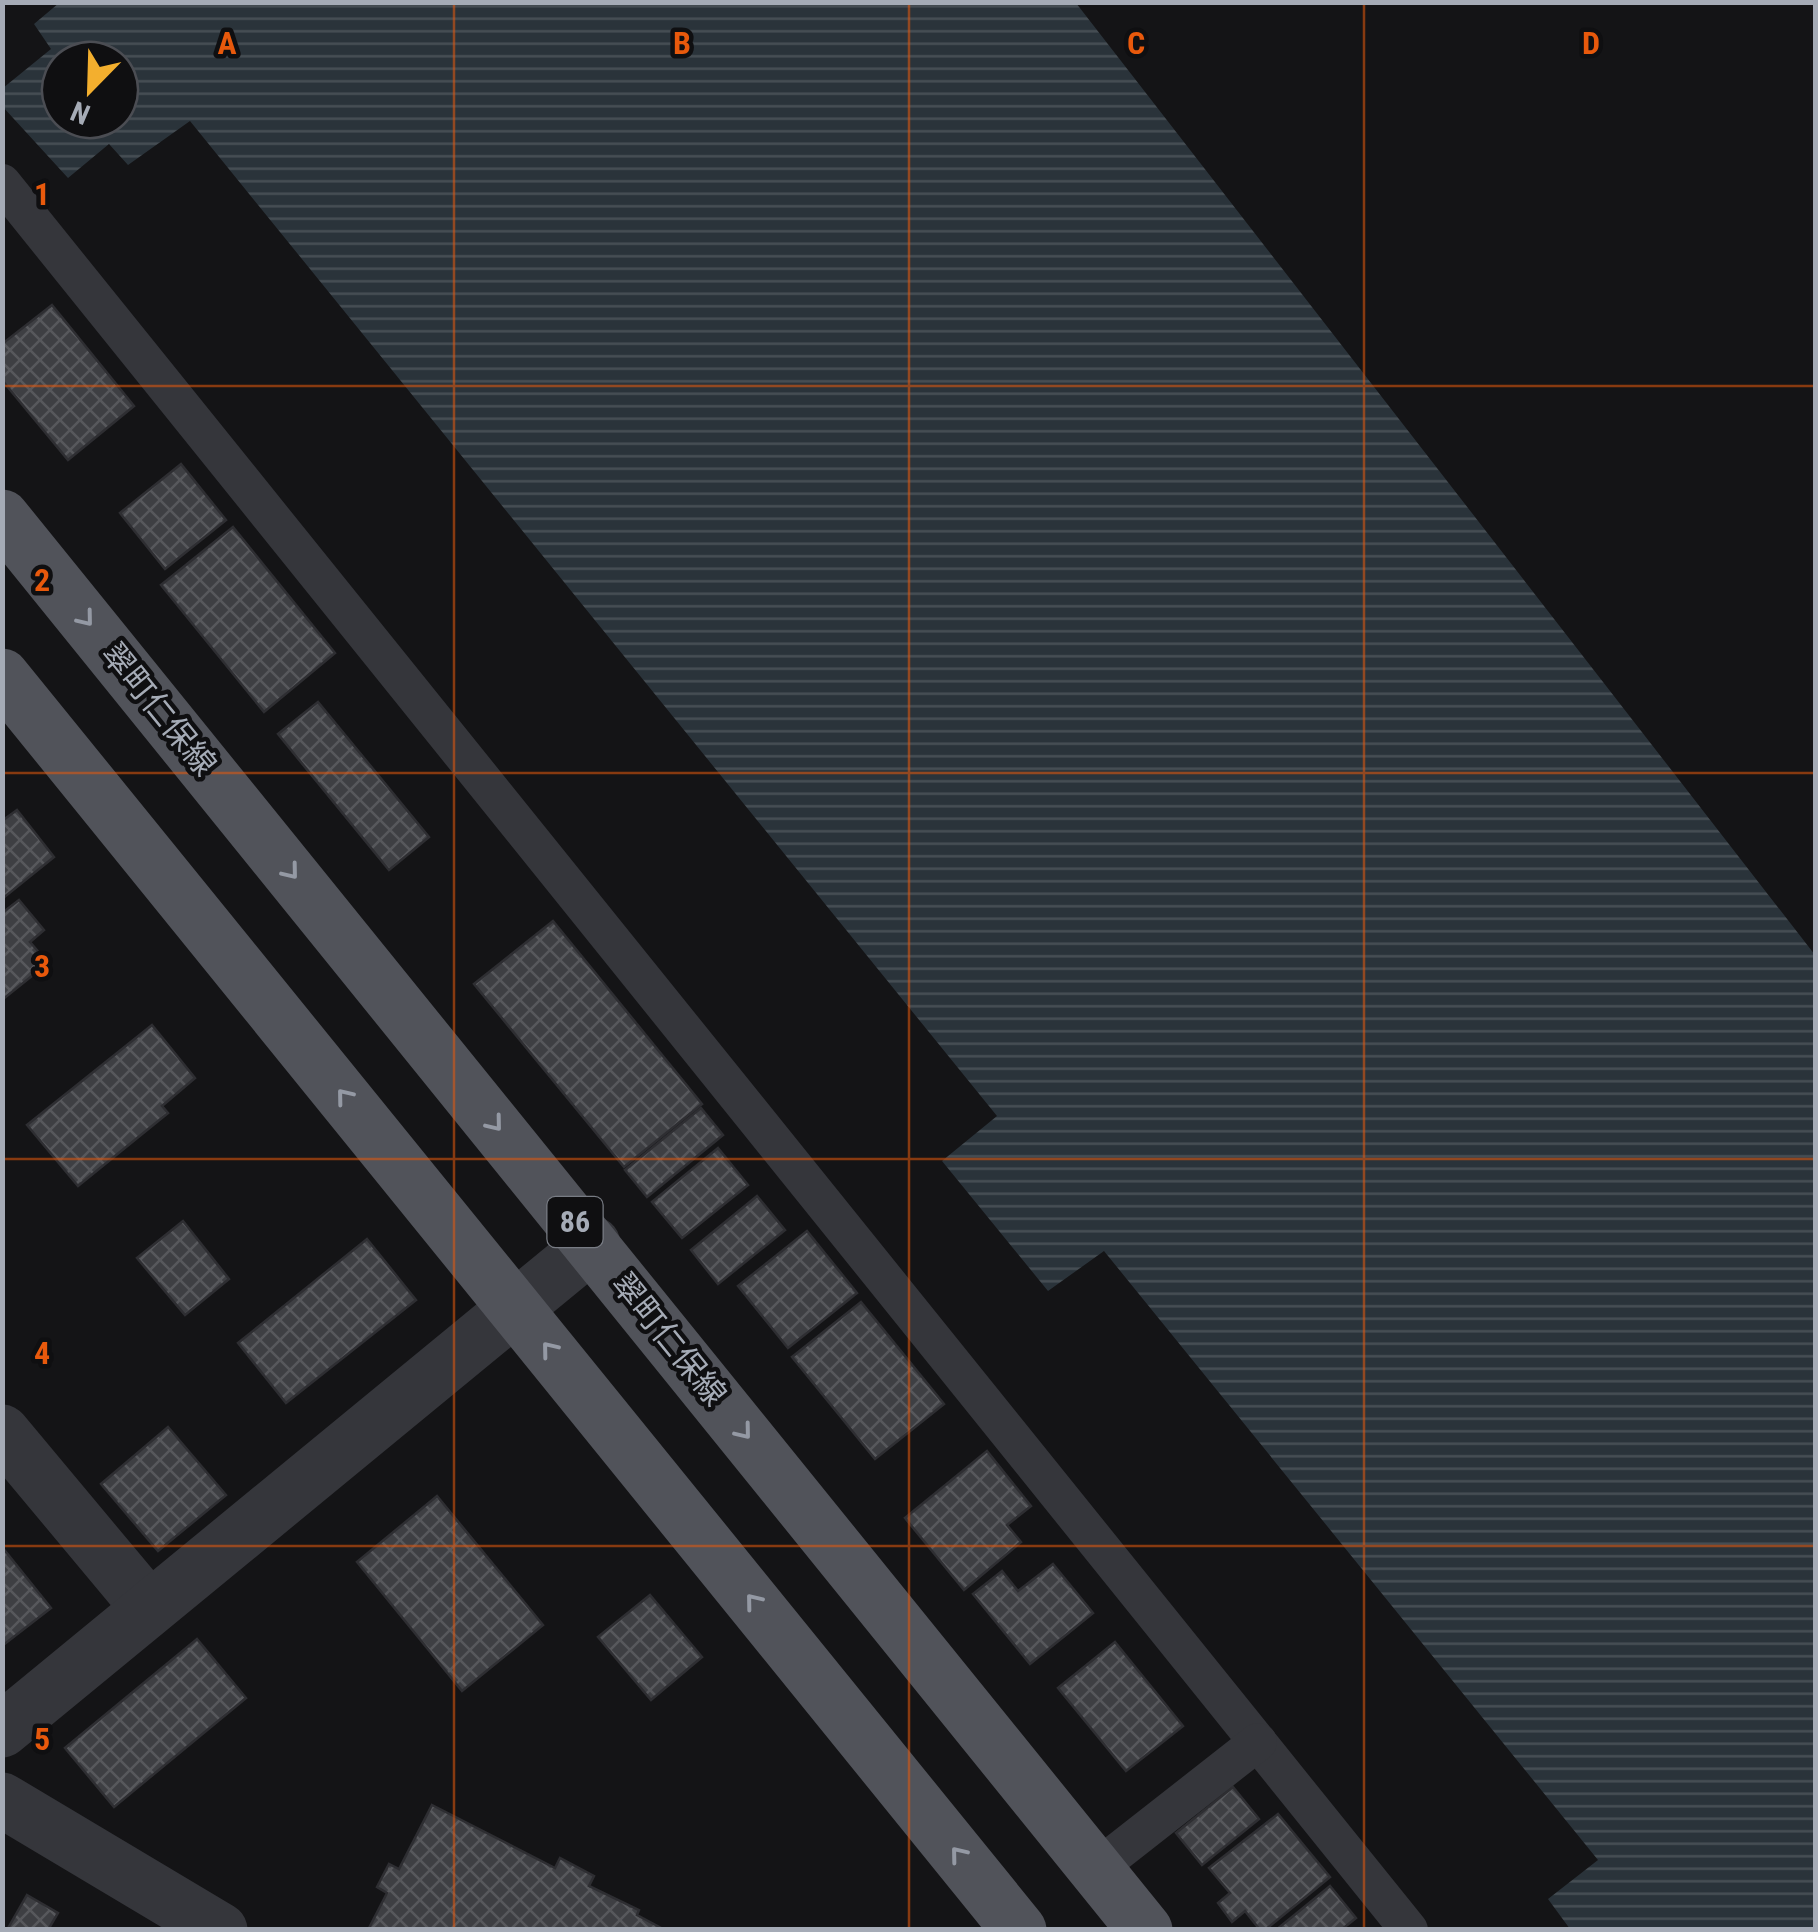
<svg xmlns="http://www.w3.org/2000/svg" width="1818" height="1932" font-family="'Roboto Condensed','Noto Sans JP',sans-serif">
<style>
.water{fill:url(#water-rules);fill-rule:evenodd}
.building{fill:url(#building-cross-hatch);stroke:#2e2e32;stroke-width:2.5}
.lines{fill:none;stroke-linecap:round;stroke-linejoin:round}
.lane{stroke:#35363b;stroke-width:38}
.street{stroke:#35363b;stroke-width:55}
.primary{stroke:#51535a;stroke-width:55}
.oneway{stroke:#9499a4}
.grid{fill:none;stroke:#e8590c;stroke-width:2.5;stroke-opacity:0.55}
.labels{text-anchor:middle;stroke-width:9;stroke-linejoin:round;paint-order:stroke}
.shield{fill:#0f0f11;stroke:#787c84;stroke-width:2.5}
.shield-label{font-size:30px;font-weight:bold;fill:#a5abb6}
.street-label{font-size:32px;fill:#a5abb6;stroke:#0f0f11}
.grid-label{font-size:32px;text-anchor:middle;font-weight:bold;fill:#e8590c;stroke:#0f0f11;stroke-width:9;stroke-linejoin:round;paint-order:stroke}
</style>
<defs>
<pattern id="water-rules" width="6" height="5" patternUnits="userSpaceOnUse" patternTransform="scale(2.5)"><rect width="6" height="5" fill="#2a333a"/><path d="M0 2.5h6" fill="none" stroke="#464e54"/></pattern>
<pattern id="building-cross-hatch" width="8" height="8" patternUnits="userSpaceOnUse" patternTransform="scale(2.5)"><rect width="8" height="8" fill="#3e3f43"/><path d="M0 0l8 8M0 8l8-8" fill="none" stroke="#57585c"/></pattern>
</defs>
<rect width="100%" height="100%" fill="#141416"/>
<path class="water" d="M59,3H1076L1815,955V1929H1570L1548,1899L1598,1860L1104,1251L1048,1291L942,1161L997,1116L190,121L128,165L109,144L68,178L3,107V88L51,49L34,24ZM60,60H120V120H60Z"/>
<g class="building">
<path d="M52,305L134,406L68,460L2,380V344Z"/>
<path d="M181,464L226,520L165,569L120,513Z"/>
<path d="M233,527L335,653L264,712L161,585Z"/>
<path d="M318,702L429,837L389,870L278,734Z"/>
<path d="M17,810L54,857L2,899V821Z"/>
<path d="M19,900L44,930L30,942L48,963L2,1000V913Z"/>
<path d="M553,921L702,1104L624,1167L474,984Z"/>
<path d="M152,1025L195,1078L162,1106L168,1113L78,1186L27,1125Z"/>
<path d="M701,1108L723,1135L647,1197L625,1170Z"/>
<path d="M718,1148L748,1185L682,1238L652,1202Z"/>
<path d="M757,1196L785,1230L718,1284L691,1250Z"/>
<path d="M183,1221L229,1279L185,1315L137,1258Z"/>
<path d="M807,1231L857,1293L788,1348L738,1286Z"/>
<path d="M367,1239L416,1300L286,1403L238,1343Z"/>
<path d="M861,1302L944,1404L875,1459L792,1357Z"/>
<path d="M168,1427L226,1495L158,1551L101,1484Z"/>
<path d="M987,1451L1031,1506L1007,1525L1021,1542L964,1590L905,1518Z"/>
<path d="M437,1496L543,1625L462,1691L357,1562Z"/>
<path d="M2,1547L51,1608L2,1646Z"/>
<path d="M1053,1564L1093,1613L1030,1664L973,1594L1002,1571L1018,1591Z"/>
<path d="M650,1595L702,1657L651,1700L598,1637Z"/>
<path d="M197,1639L246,1698L114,1807L65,1748Z"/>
<path d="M1115,1642L1183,1726L1126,1771L1058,1688Z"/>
<path d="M1233,1787L1259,1819L1202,1865L1176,1833Z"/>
<path d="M432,1805L555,1868L560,1858L594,1876L589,1886L639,1910L637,1915L665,1930H368L387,1893L377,1887L389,1864L399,1869Z"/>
<path d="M1278,1814L1330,1877L1265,1930H1260L1245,1911L1232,1922L1218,1903L1230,1893L1209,1868Z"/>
<path d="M1330,1886L1356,1918L1341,1930H1276Z"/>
<path d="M27,1895L58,1913L48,1930H7Z"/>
</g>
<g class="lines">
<g class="lane">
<path d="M2,183L1409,1930"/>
<path d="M1096,1869L1258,1742"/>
</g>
<g class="street">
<path d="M2,1432L149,1608"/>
<path d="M2,1730L593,1244"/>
<path d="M2,1800L220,1930"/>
</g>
<g class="primary">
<path d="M2,517L1145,1930"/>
<path d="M2,676L1019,1930"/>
</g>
</g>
<defs><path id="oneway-chevron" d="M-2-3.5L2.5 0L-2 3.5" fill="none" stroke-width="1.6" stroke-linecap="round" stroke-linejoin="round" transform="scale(2.5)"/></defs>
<g class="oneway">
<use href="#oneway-chevron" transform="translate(86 619) rotate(51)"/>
<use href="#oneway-chevron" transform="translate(291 872) rotate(51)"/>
<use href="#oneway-chevron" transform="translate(344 1096) rotate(-129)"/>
<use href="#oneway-chevron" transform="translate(495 1124) rotate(51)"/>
<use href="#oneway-chevron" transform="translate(549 1349) rotate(-129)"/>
<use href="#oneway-chevron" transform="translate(744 1432) rotate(51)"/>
<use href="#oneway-chevron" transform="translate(753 1601) rotate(-129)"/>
<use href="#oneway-chevron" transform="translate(958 1854) rotate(-129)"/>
</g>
<path class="grid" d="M454,2V1930M909,2V1930M1364,2V1930M2,386H1816M2,773H1816M2,1159H1816M2,1546H1816"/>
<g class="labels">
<rect class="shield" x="547.5" y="1197" width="55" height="50" rx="8"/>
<g class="shield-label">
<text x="575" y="1232">86</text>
</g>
<g class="street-label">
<text transform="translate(159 709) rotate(51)" y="11">翠町仁保線</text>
<text transform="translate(669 1339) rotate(51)" y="11">翠町仁保線</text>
</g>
</g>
<g class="grid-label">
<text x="227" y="54">A</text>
<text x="682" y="54">B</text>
<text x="1136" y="54">C</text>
<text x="1591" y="54">D</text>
<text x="42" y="205">1</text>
<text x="42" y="591">2</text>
<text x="42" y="977">3</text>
<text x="42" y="1364">4</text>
<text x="42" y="1750">5</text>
</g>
<rect width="1818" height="1932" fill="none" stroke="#a5abb6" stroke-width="10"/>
<g transform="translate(90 90) rotate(203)"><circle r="48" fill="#0f0f11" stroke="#4b4d53" stroke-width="2.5"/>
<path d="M0-8L18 38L0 25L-18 38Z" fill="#f3af2e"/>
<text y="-15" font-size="28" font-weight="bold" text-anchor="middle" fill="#a5abb6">N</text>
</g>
</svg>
